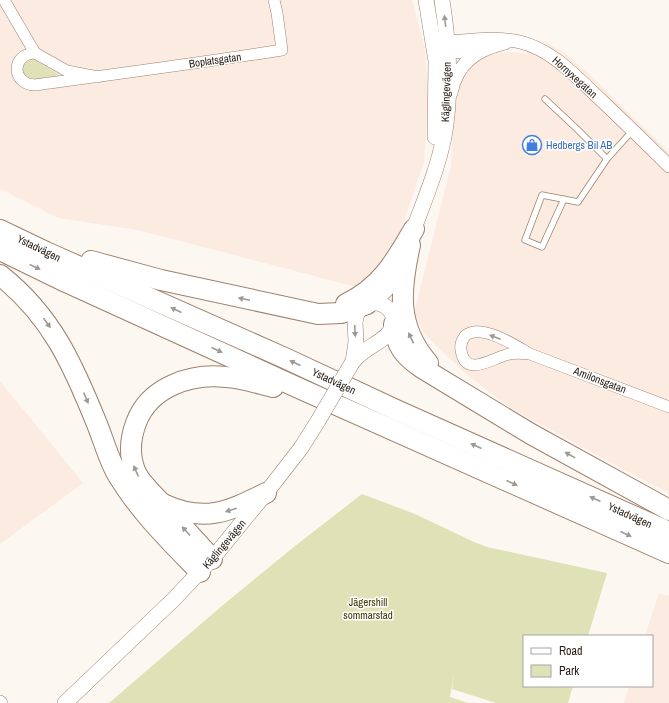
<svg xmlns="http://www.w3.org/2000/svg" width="669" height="703" font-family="'Archivo Narrow',sans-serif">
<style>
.built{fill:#fbebe0}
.green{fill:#dfe2b7}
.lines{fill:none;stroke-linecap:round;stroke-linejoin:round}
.service-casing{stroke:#9e816c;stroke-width:7}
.minor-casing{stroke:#9e816c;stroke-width:12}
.tertiary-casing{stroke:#9e816c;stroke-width:14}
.secondary-casing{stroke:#9e816c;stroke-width:16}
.motorway-casing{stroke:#9e816c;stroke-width:22}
.service{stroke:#fff;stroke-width:5.5}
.minor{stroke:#fff;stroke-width:11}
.tertiary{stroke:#fff;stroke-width:13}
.secondary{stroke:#fff;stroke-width:15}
.motorway{stroke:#fff;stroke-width:20}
.secondary-bridge-casing{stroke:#9e816c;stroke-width:16;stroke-linecap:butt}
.secondary-bridge{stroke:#fff;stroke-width:15}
.oneway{fill:#9e9995}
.labels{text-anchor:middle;stroke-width:3;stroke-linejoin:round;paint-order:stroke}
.street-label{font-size:11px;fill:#281c14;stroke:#fff}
.shop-label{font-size:11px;fill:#366cbe;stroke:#fff;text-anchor:start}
.park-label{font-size:11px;fill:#393a00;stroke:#fff}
</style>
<rect width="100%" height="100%" fill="#fdf7f2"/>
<g class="built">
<path d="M0,0H412L425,49L428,99L424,162L394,250L364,289L138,230L58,218L0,189Z"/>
<path d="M544,41L566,54L590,75L669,152V493L619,467L509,407L466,374L425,335L414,314L451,166L454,105L460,85L465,74L474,62L491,53L514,52L526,54Z"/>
<path d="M0,381L83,483L0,544Z"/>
<path d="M659,593L669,596V703H624L629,686H652V636H645Z"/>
</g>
<g class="green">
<path d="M34,59L59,75L57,78C49,78 39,80 31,79C18,77 20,61 34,59Z"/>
<path d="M362,494L415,514L474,542L487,547L607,573L588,636H524V686H573L568,703H496L452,689L454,673L450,697L468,703H109L223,605L295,546Z"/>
</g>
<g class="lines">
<g class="service-casing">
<g id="service">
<path d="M545,99L577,129L607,159L633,130"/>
<path d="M564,199L542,247L525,240L542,195L578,202L607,159"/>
</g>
</g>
<g class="minor-casing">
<g id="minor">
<path d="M4,0L35,53"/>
<path d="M98,77L67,71L35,53C11,54 11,84 35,85C117,74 200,63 282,50L277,13L274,0"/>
<path d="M530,354C522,353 514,352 506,355C491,359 465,378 461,350C460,345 462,340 465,336C480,322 516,346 530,354L669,407"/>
</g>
</g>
<g class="tertiary-casing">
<g id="tertiary">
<path d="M438,43C465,41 493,36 520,42C553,50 576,77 601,100C624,122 646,143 669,166"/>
<path d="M438,53L481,50"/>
<path d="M451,93C457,63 476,50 505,43"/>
<path d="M0,702L1,703"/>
</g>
</g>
<g class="secondary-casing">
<g id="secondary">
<path d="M426,0L436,61L435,137"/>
<path d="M410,239C422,206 437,172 444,137C452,93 449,44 442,0"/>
<path d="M368,303C382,301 393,308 394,322"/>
<path d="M353,362L356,342L355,322L357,313L363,306L377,298L386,290L399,266"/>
<path d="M352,363C365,344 391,343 394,320"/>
<path d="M65,703L173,600L212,559L266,493L301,448L318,421"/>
</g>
</g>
<g class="motorway-casing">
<g id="motorway">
<path d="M0,230L46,252L287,359L394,409L669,532"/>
<path d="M410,245C400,290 396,326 428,363"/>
<path d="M0,250L66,282L303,390L669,553"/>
<path d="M91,261L161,280L318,314L341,313L367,304"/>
<path d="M0,275C52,316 73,365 97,424C103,439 108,457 116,472C138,510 170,541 200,572"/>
<path d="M346,304C381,287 395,262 414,229"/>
<path d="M394,324C396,346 404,356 422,368L531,434L669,510"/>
<path d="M163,504C204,523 228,512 266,493"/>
<path d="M212,559C196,541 179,523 163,505C154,495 142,485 136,473C129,457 130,439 136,423C149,387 191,373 226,377C242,378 257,383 273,387"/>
</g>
</g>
<use href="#service" class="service"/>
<use href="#minor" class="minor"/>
<use href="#tertiary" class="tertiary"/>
<use href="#secondary" class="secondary"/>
<use href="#motorway" class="motorway"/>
<g class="secondary-bridge-casing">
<path id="secondary-bridge" d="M318,421L352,363"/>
</g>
<use href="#secondary-bridge" class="secondary-bridge"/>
</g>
<defs><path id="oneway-solid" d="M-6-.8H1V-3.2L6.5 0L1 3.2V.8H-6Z"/></defs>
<g class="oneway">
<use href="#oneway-solid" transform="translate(445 21) rotate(-97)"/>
<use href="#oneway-solid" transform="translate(35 267) rotate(26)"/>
<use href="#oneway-solid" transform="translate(244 299) rotate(-168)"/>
<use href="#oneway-solid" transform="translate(176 310) rotate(-156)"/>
<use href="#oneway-solid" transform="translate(47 323) rotate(54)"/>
<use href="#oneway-solid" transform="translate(355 331) rotate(87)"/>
<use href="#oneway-solid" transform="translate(495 337) rotate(-159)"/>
<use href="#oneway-solid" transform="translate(411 338) rotate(-115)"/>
<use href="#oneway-solid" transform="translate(217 350) rotate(24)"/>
<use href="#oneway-solid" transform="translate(295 363) rotate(-155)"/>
<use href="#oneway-solid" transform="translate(86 398) rotate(67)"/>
<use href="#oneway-solid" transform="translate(476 446) rotate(-156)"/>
<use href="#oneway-solid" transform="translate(570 455) rotate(-151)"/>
<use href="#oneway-solid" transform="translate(136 471) rotate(-114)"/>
<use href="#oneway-solid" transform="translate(512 483) rotate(24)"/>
<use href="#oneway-solid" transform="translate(595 499) rotate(-156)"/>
<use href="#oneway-solid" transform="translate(231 510) rotate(163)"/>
<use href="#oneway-solid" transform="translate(186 531) rotate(-132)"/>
<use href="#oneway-solid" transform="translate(626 534) rotate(24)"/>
</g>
<defs>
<g id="shop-ring" transform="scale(1)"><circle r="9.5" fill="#fff" stroke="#3f7fe0" stroke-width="1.5"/><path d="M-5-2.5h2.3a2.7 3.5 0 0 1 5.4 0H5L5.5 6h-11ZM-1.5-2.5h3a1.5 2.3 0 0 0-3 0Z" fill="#3f7fe0"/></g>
</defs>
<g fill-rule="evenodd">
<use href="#shop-ring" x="532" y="145"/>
</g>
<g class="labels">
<g class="street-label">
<text transform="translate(215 60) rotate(-8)" y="4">Boplatsgatan</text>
<text transform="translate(575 77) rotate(42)" y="4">Hornyxegatan</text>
<text transform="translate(446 92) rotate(-88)" y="4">Käglingevägen</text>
<text transform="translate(39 248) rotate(26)" y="4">Ystadvägen</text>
<text transform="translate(600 380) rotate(21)" y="4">Amilonsgatan</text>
<text transform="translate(334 381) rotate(25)" y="4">Ystadvägen</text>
<text transform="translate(630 515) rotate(24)" y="4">Ystadvägen</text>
<text transform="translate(224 544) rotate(-50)" y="4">Käglingevägen</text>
</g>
<g class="shop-label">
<text x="546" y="149">Hedbergs Bil AB</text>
</g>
<g class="park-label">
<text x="368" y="606">Jägershill<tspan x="368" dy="13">sommarstad</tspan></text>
</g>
</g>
<rect x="523" y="635" width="130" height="52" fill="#ffffff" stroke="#a9a4a1"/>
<rect x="531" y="648" width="20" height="6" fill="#ffffff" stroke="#a9a4a1"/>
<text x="559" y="655" font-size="12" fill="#281c14">Road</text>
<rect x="531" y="665" width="20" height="12" fill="#dfe2b7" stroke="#a9a4a1"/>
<text x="559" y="675" font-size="12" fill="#281c14">Park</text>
</svg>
